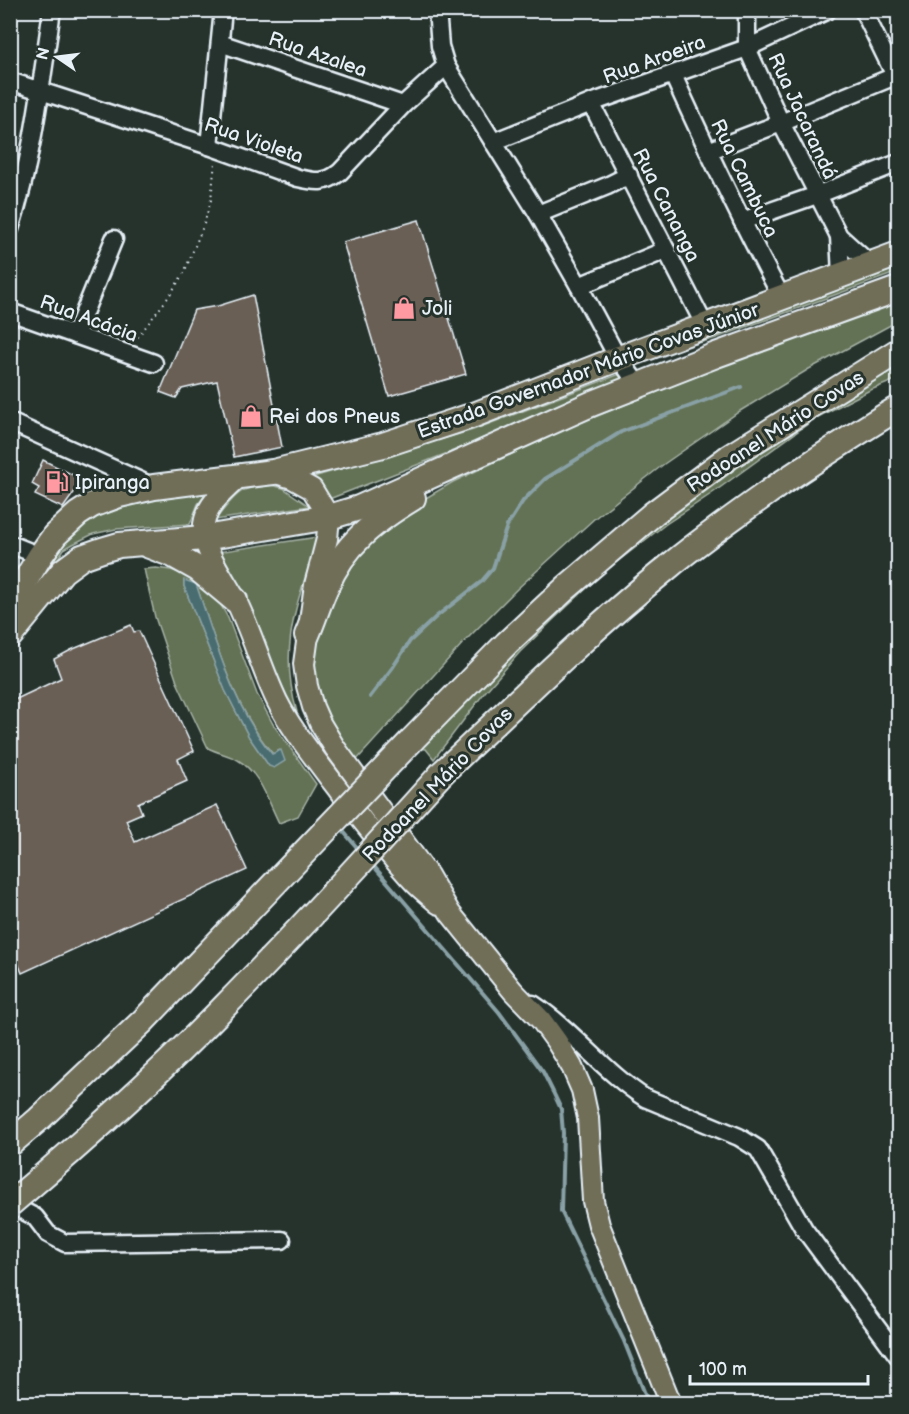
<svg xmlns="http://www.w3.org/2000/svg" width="909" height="1414" font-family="'Balsamiq Sans',sans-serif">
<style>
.green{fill:#637254;stroke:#a6b2a6;stroke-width:1.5;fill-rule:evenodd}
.water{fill:#496c6f;stroke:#89a1a6;stroke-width:1.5}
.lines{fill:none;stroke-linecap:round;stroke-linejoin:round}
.stream{stroke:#89a1a6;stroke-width:4}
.building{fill:#6a5f55;stroke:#e8f1f8;stroke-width:1.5}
.minor-casing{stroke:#e8f1f8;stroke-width:21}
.major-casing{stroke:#e8f1f8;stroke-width:24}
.highway-casing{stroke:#e8f1f8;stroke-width:28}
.path{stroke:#e8f1f8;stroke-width:2;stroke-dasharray:1.5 4.5;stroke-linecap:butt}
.minor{stroke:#26332d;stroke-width:16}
.major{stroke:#716e59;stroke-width:20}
.highway{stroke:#716e59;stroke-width:24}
.highway-bridge-casing{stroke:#e8f1f8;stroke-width:28;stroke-linecap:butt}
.highway-bridge{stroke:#716e59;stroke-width:24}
.labels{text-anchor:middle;stroke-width:6;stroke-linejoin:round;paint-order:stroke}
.street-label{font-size:20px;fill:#e8f1f8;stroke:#26332d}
.poi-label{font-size:20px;fill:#e8f1f8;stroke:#26332d;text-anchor:start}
</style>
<rect width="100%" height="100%" fill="#26332d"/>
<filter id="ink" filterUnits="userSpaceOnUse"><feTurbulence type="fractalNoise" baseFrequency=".0167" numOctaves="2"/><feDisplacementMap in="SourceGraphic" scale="12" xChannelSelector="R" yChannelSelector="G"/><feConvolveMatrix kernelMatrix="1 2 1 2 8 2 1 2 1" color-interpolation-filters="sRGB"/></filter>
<g filter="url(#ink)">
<g class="green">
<path d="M898,263V272L716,338L667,352Z"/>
<path d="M898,301V321L809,369L740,411L664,464L595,518L517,589L464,642L353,764L320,704L311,651L332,579L395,516L453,482L560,431L689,379L788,341Z"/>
<path d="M898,354V379L868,391L816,418L714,492L666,524L604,572L554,619L520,652L485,692L434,759L426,749L412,748L554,593Z"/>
<path d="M620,374L629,377L607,387L589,391L507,430L329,499L310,478L473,430Z"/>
<path d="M271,485L283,488L309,506L215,520C223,511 231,498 242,491C250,487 262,486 271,485Z"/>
<path d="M207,493L198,504L190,524L116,529L93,534L73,544L64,549L41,585L11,619L45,559L90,513L154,498Z"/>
<path d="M318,537C299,600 277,644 297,712L292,715L217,552Z"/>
<path d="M156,568L171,570L191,577L219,602L228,618L257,694L273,724L316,784L298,816L279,823C268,801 260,773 238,760C229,755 218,753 208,748L177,682L155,617L144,569ZM184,581L196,584C216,642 232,706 273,754L280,750L269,766L249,737L225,690L184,586Z"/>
</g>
<path class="water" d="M184,580L196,584C216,642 232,706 272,754L281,750L285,761L274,768L269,766L249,737L225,690L184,586Z"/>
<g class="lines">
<g class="stream">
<path d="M370,697L393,667L410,641L437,616L481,582L493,568L507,526L523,501L545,479L621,432L741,387"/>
<path d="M343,831L360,851"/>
<path d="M371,863L499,1012L543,1072L553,1092L561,1109L563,1133L561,1211L624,1341L649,1404"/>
</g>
</g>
<g class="building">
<path d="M419,220L466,374L389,396L343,242Z"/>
<path d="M253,295L282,447L234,457L217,381L182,389L176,398L160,392L194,310L218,306Z"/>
<path d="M43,460L83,480L63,508L35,495L39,488L32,484Z"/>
<path d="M131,625L134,632L139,631L194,751L178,759L187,781L138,803L142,813L126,820L135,842L217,805L247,870L22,973L10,943V702L61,678L54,659L71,650Z"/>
</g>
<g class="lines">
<g class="minor-casing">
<g id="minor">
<path d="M437,10L440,46L446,66L538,214L579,286L614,351L638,385"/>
<path d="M747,10V48L781,123L839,236L870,264"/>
<path d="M863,10L898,82"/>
<path d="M220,43L403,105"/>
<path d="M673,75C707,150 743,225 782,298"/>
<path d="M10,81L209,146L298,178C316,182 325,184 340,172L403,105L446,66"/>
<path d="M591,103L705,326"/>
<path d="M493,142L591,103L747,48L828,10"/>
<path d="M209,146L223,10"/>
<path d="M708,151L781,123L895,76"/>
<path d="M538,214L607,186L629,175"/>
<path d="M742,221L817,195L898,163"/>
<path d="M10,229C33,158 41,84 52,10"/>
<path d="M839,236L841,275"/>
<path d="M579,286L666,250"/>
<path d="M10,312L154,363"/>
<path d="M75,335L114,239"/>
<path d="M10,422L154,487"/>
<path d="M10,544L40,556"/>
<path d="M533,1004C574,1031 604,1072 645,1098L739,1137L758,1149L804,1229L898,1356"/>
<path d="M10,1204L35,1217L48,1234L65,1243L282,1240"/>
</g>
</g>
<g class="major-casing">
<g id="major">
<path d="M273,472L292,478L312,489L329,517L327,539L315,585L304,664L307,686L313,707L320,723L335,748L428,875L450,913L513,991L541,1020L557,1042L572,1067L582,1090L588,1118L593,1201L599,1225L671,1404"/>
<path d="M239,477C225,490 207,504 204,524C201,549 224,578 235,599C252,632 261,668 277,701C291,729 312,754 331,780C358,815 385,851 415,883C422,890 431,897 439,904"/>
</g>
</g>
<g class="highway-casing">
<g id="highway">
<path d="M147,545L173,555L198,569L235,600"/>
<path d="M10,606L40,556L55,535L78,514L92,505L119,495L154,487L273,472L383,445L474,415L625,356L898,254"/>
<path d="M307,635C314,619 319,602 326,587C344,544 375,521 413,498"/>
<path d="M10,636L63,571L82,557L102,550L119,545L204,538L264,528L329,517L359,508L591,404L716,355L898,289"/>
<path d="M411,741L507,643L566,588L654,513L729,457L898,351"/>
<path d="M442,773C516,703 588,632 667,568C703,538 742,511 780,484C819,458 858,432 898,408"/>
</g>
</g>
<path class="path" d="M134,342L167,299L184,273L204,224L211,200L215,162"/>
<use href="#minor" class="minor"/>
<use href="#major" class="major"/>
<use href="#highway" class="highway"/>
<g class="highway-bridge-casing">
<g id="highway-bridge">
<path d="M10,1144L39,1119L143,1021L411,741"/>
<path d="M10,1204C85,1141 157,1076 225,1006C299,931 371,852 442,773"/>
</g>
</g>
<use href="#highway-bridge" class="highway-bridge"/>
</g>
</g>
<defs>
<g id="shop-bare" transform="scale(1.8)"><path d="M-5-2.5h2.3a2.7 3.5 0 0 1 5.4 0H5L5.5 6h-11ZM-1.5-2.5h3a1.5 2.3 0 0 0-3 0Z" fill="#ff9aa2" stroke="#26332d" stroke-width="2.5" paint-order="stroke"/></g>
<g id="fuel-bare" transform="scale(1.8)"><path d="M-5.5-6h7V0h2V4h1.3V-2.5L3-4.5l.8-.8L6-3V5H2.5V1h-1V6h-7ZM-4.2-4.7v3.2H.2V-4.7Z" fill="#ff9aa2" stroke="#26332d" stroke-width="2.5" paint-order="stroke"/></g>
</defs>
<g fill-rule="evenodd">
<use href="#shop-bare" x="404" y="308"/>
<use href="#shop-bare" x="251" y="416"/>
<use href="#fuel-bare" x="57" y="482"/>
</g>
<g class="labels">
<g class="street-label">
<text transform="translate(318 54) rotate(19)" y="7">Rua Azalea</text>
<text transform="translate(654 59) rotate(-20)" y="7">Rua Aroeira</text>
<text transform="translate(803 116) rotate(65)" y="7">Rua Jacarandá</text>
<text transform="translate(254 140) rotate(19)" y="7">Rua Violeta</text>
<text transform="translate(745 178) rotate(64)" y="7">Rua Cambuca</text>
<text transform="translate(667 205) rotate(63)" y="7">Rua Cananga</text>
<text transform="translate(89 318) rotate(20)" y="7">Rua Acácia</text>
<text transform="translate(588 370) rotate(-20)" y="7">Estrada Governador Mário Covas Júnior</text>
<text transform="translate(775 431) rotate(-33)" y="7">Rodoanel Mário Covas</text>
<text transform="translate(437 784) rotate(-46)" y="7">Rodoanel Mário Covas</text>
</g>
<g class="poi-label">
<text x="422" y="315">Joli</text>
<text x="269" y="423">Rei dos Pneus</text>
<text x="75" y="489">Ipiranga</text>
</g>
</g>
<rect width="909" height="1414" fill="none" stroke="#26332d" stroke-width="36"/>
<rect x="18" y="18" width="873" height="1378" fill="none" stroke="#e8f1f8" stroke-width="2" filter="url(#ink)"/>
<g transform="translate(57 57) rotate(284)" stroke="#26332d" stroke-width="4.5" paint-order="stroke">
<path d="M0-4.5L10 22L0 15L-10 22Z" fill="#e8f1f8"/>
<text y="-9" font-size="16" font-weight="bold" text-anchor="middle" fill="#e8f1f8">N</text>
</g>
<path d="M690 1375v9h178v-9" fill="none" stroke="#e8f1f8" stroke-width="3"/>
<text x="699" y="1375" font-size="18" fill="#e8f1f8" stroke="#26332d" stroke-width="4.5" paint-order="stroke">100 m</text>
</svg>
